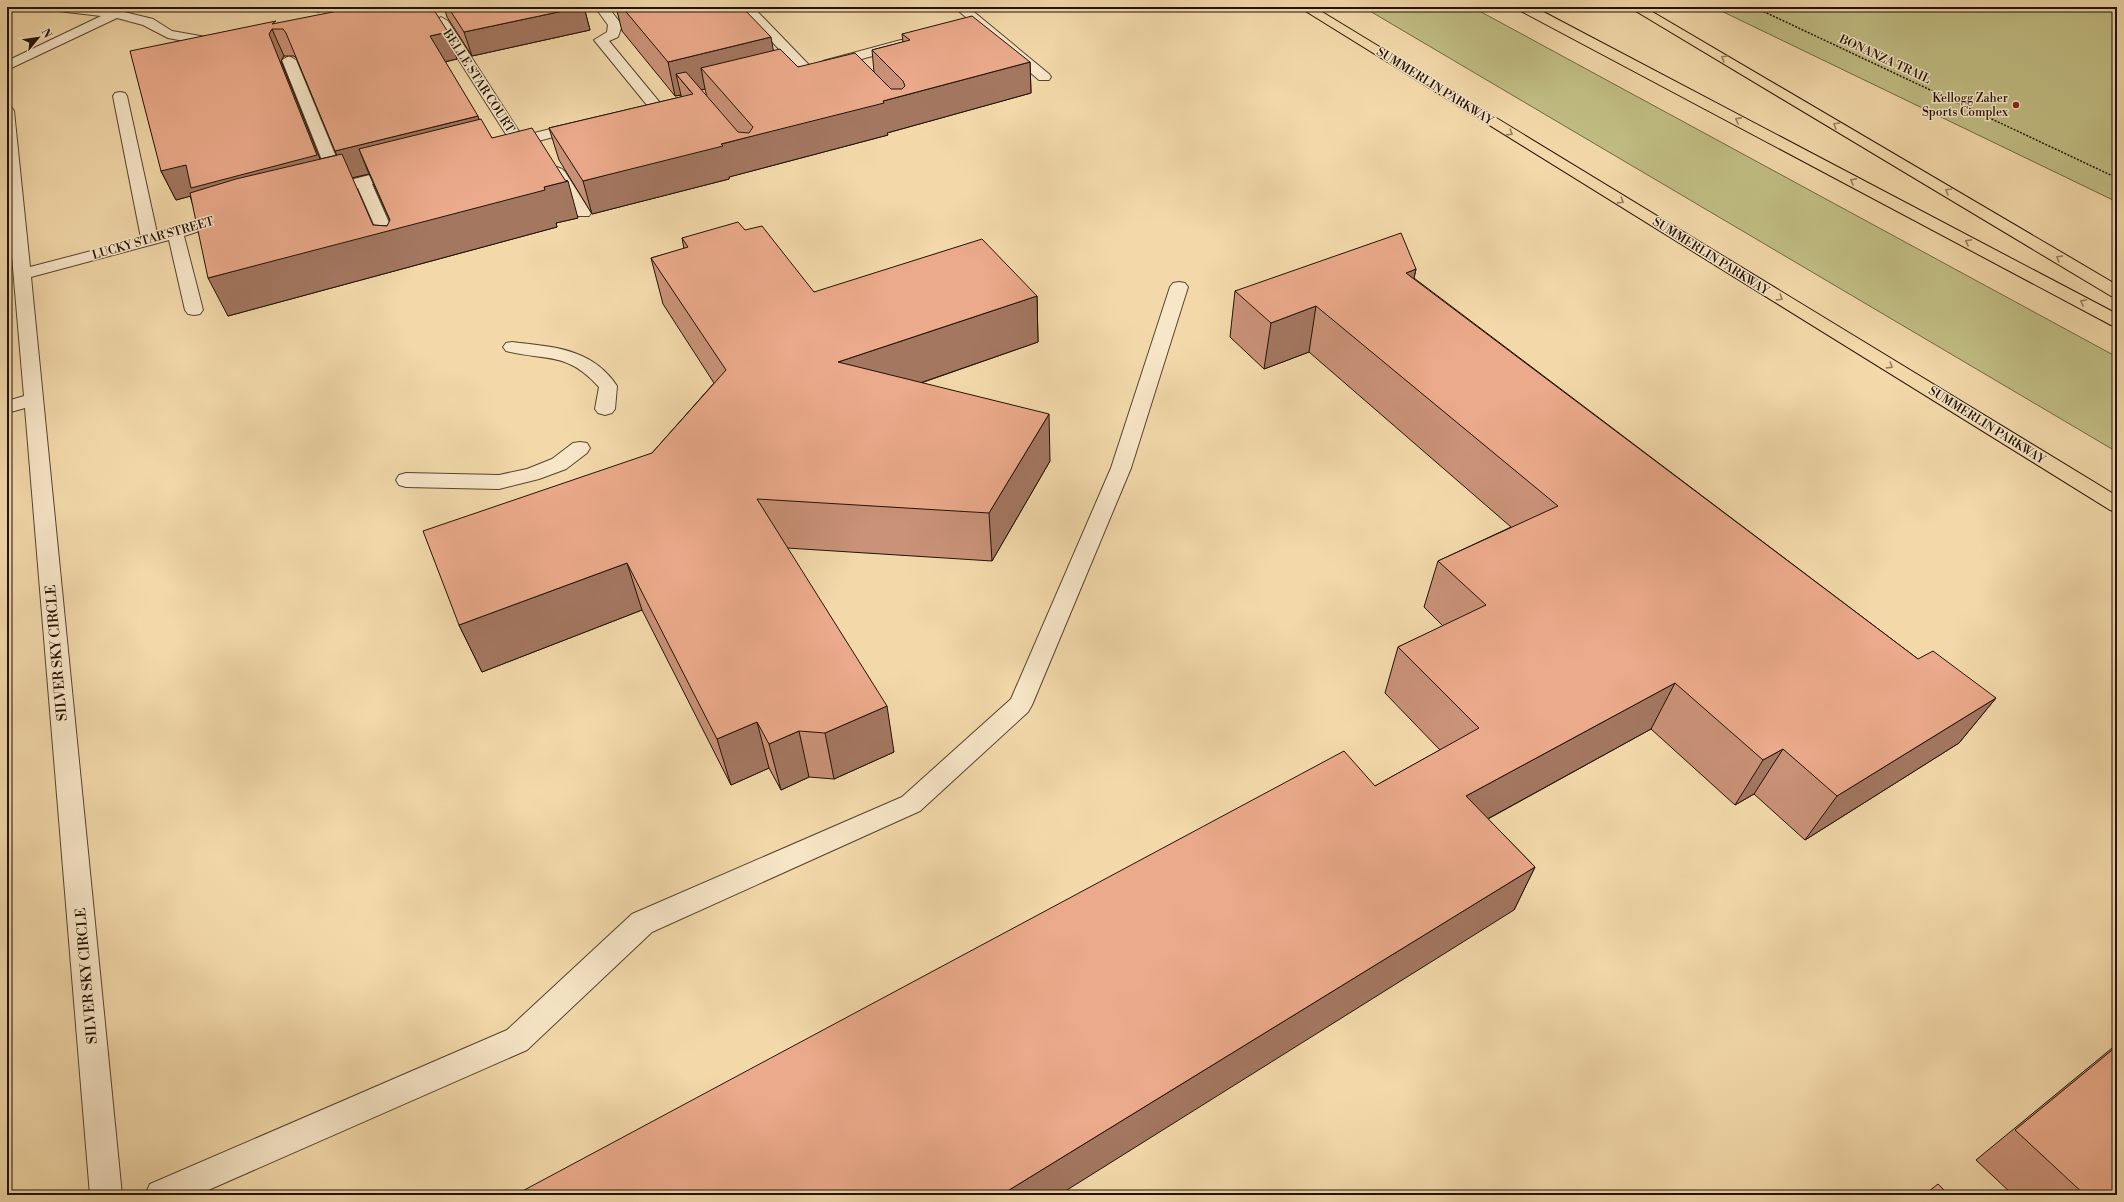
<svg xmlns="http://www.w3.org/2000/svg" width="2124" height="1202" font-family="'Libre Bodoni',serif">
<style>
.green{fill:#c1be84;stroke:#726844}
.lines{fill:none;stroke-linecap:round;stroke-linejoin:round}
.service-casing{stroke:#56442e;stroke-width:2}
.minor-casing{stroke:#56442e;stroke-width:2}
.motorway-casing{stroke:#221205;stroke-width:2}
.path{stroke:#221205;stroke-width:1.5;stroke-dasharray:2 1.5;stroke-linecap:butt}
.service{fill:#f7e6c8;fill-rule:evenodd}
.minor{fill:#f7e6c8;fill-rule:evenodd}
.motorway{fill:#f3d9aa;fill-rule:evenodd}
.wall{fill:#ca9278;stroke:#221205;fill-rule:evenodd}
.shaded-wall{fill:#a47761;stroke:#221205}
.building{fill:#ebaa8b;stroke:#221205}
.oneway{stroke:#957f60}
.poi-dot{fill:#8f2418;stroke:#f7e6c8;stroke-width:1.5}
.labels{text-anchor:middle;stroke-width:3;stroke-linejoin:round;paint-order:stroke}
.far-street-label{font-size:12px;fill:#221205;stroke:#f7e6c8}
.far-poi-label{font-size:12px;fill:#221205;stroke:#f7e6c8;text-anchor:end}
.street-label{font-size:14px;fill:#221205;stroke:#f7e6c8}
</style>
<rect width="100%" height="100%" fill="#f3d9aa"/>
<filter id="stains"><feTurbulence type="fractalNoise" baseFrequency=".005" numOctaves="4"/><feColorMatrix values="0 0 0 0 .2 0 0 0 0 .09 0 0 0 0 .02 0 0 0 .5 -.17"/></filter>
<radialGradient id="worn" r=".72"><stop offset=".6" stop-color="#630" stop-opacity="0"/><stop offset="1" stop-color="#630" stop-opacity=".3"/></radialGradient>
<g class="green">
<path d="M1363,7H1472L2117,357V452Z"/>
<path d="M1713,7H2117V202Z"/>
</g>
<g class="lines">
<g class="service-casing">
<g id="service">
<path d="M52,7H90L116,10L153,19L172,31L206,37L223,33L230,37L228,40L206,45L168,38L143,25L117,18L7,70V61L101,16L58,11Z"/>
<path d="M1179,282L1185,283L1188,287L1131,468L1032,705L1028,712L920,811L652,932L527,1050L197,1195H145L150,1184L507,1030L632,914L902,797L1011,699L1111,468L1170,287L1173,283Z"/>
<path d="M512,342C553,347 592,348 617,386L615,409L612,413L605,415L598,413L595,409L599,387C567,351 546,361 506,351L503,347L506,343Z"/>
<path d="M580,442L587,443L590,448L587,453L566,469L539,479L499,489L406,487L399,485L396,480L399,475L406,473L499,475L527,469L552,459L573,443Z"/>
</g>
</g>
<g class="minor-casing">
<g id="minor">
<path d="M595,7H608L622,25L618,37L609,41L661,104L663,107L661,110H651L594,40L607,32L608,25Z"/>
<path d="M740,7H753L811,67L813,70L811,73H801Z"/>
<path d="M954,7H968L1049,74L1051,77L1049,80H1039Z"/>
<path d="M441,17L448,21L522,136L579,122L584,123L586,126L584,129L508,149L503,147L500,144L503,141L509,139L434,21Z"/>
<path d="M901,40L906,41L908,44L906,47L828,68L821,64L823,61Z"/>
<path d="M289,56L296,60L346,181L401,167L406,169L409,172L406,175L372,184L402,252L400,256H388L386,252L358,188L326,196L320,194L318,191L320,188L332,185L282,60Z"/>
<path d="M120,92L125,93L127,96L157,233L225,213L231,215L233,218L231,221L184,236L203,310L200,314L194,315L188,314L185,310L169,240L31,277L122,1195H90L25,408L7,413V401L24,396L7,198V107L12,108L14,111L30,267L141,238L113,96L115,93Z"/>
<path d="M557,167L562,169L565,172L591,213L589,216H577L575,213L549,172L552,169Z"/>
</g>
</g>
<g class="motorway-casing">
<g id="motorway">
<path d="M1299,7H1314L2117,496V512L2110,510Z"/>
<path d="M1518,7H1534L2117,314V326L2111,325L1519,10Z"/>
<path d="M1629,7H1644L2117,285V297L2111,296Z"/>
</g>
</g>
<path class="path" d="M1754,7L2117,178"/>
<use href="#service" class="service"/>
<use href="#minor" class="minor"/>
<use href="#motorway" class="motorway"/>
</g>
<g class="wall">
<path d="M275,7H340L318,12Z"/>
<path d="M444,7H584L590,30L472,56L447,17Z"/>
<path d="M616,7H742L773,50L798,67L874,72L872,50L903,42L902,34L1030,62L1031,93L887,133L888,135L729,177V179L592,214L559,160L549,128L681,97V95L675,96L622,31ZM705,89L707,97L701,90Z"/>
<path d="M277,23L457,59L445,62L479,119L492,138L578,218L556,223L557,227L228,316L190,196L176,200L161,171ZM284,56H294L297,59L337,155L320,159L281,61ZM369,174L390,221L387,226L373,225L352,178Z"/>
<path d="M745,230L814,292L1037,296L1038,342L921,383L1050,461L992,561L787,548L894,752L834,779L809,777L781,790L769,768L731,785L642,610L482,672L459,625L652,453L714,383L663,304L651,258L684,249L682,238Z"/>
<path d="M1416,269L1414,278L1918,659L1996,698L1959,743L1805,840L1754,794L1735,805L1651,729L1488,819L1535,867L1514,910L1375,786L1440,750L1385,693L1398,647L1443,626L1424,607L1438,561L1511,527L1309,352L1264,369L1230,337L1235,291Z"/>
<path d="M2117,1044V1195H2013L1976,1160Z"/>
</g>
<g class="shaded-wall">
<path d="M316,7H340L318,12Z"/>
<path d="M582,7H584L590,30L472,56L464,32Z"/>
<path d="M272,29L284,56L281,61L330,184L195,195L176,200L161,171Z"/>
<path d="M448,32L457,59L439,63L430,36Z"/>
<path d="M771,37L777,71L701,68L705,89L691,92L676,74L681,95L675,96L668,62Z"/>
<path d="M1030,62L1031,93L887,133L888,135L729,177V179L592,214L583,181Z"/>
<path d="M478,116L487,144L359,149L369,174L347,179L335,151Z"/>
<path d="M568,181L578,218L556,223L557,227L228,316L208,278L544,187Z"/>
<path d="M1416,269L1406,315V273Z"/>
<path d="M1037,296L1038,342L845,409L838,362Z"/>
<path d="M1316,306L1309,352L1264,369L1271,323Z"/>
<path d="M1049,414L1050,461L992,561L989,513Z"/>
<path d="M627,563L642,610L482,672L459,625Z"/>
<path d="M1675,683L1651,729L1449,840L1466,796Z"/>
<path d="M1996,698L1959,743L1805,840L1837,796Z"/>
<path d="M887,706L894,752L834,779L825,733Z"/>
<path d="M757,722L769,768L731,785L717,739Z"/>
<path d="M799,731L809,777L781,790L769,744Z"/>
<path d="M1783,749L1754,794L1735,805L1763,760Z"/>
<path d="M1535,867L1514,910L1059,1195H1001Z"/>
</g>
<g class="building">
<path d="M358,7H432L448,32L430,36L478,116L335,151L286,33L283,29H272L269,34L317,155L191,188L186,165L161,171L130,51L276,21L272,24Z"/>
<path d="M448,7H582L464,32Z"/>
<path d="M622,7H742L771,37L668,62Z"/>
<path d="M972,16L1030,62L883,101L884,103L721,144L723,146L583,181L549,128L693,94L676,74L686,72L738,132L749,133L753,127L701,68L780,49L798,67L855,53L891,89H902L905,86L903,81L872,50L910,40L902,34Z"/>
<path d="M481,119L492,138L532,128L565,180L568,181L544,187L545,190L208,278L190,193L236,179L342,154L373,225L387,226L390,220L359,149Z"/>
<path d="M738,222L745,230L762,226L814,292L982,239L1037,296L838,362L1049,414L989,513L757,499L887,706L825,733L799,731L769,744L757,722L717,739L627,563L459,625L423,531L652,453L726,370L651,258L688,247L682,238Z"/>
<path d="M1401,233L1416,269L1406,273L1918,659L1933,651L1996,698L1837,796L1783,749L1763,760L1675,683L1466,796L1535,867L1001,1195H515L1344,751L1375,786L1479,728L1398,647L1486,605L1438,561L1558,506L1316,306L1271,323L1235,291Z"/>
<path d="M2117,1046V1195H2085L2015,1130Z"/>
<path d="M1938,1184L1949,1195H1924Z"/>
</g>
<defs><path id="oneway-chevron" d="M-2-3.5L2.5 0L-2 3.5" fill="none" stroke-width="1.6" stroke-linecap="round" stroke-linejoin="round"/></defs>
<g class="oneway">
<use href="#oneway-chevron" transform="translate(1724 58) rotate(-149)"/>
<use href="#oneway-chevron" transform="translate(1738 120) rotate(-152)"/>
<use href="#oneway-chevron" transform="translate(1836 125) rotate(-149)"/>
<use href="#oneway-chevron" transform="translate(1510 133) rotate(32)"/>
<use href="#oneway-chevron" transform="translate(1853 181) rotate(-152)"/>
<use href="#oneway-chevron" transform="translate(1948 191) rotate(-149)"/>
<use href="#oneway-chevron" transform="translate(1621 201) rotate(32)"/>
<use href="#oneway-chevron" transform="translate(1968 242) rotate(-152)"/>
<use href="#oneway-chevron" transform="translate(2059 258) rotate(-149)"/>
<use href="#oneway-chevron" transform="translate(1780 298) rotate(32)"/>
<use href="#oneway-chevron" transform="translate(2083 302) rotate(-152)"/>
<use href="#oneway-chevron" transform="translate(1890 366) rotate(32)"/>
</g>
<circle class="poi-dot" cx="2016" cy="105" r="4"/>
<g class="labels">
<g class="far-street-label">
<text transform="translate(1885 59) rotate(25)" y="4">BONANZA TRAIL</text>
<text transform="translate(479 81) rotate(57)" y="4">BELLE STAR COURT</text>
<text transform="translate(1435 86) rotate(32)" y="4">SUMMERLIN PARKWAY</text>
<text transform="translate(153 238) rotate(-16)" y="4">LUCKY STAR STREET</text>
<text transform="translate(1711 256) rotate(32)" y="4">SUMMERLIN PARKWAY</text>
<text transform="translate(1987 425) rotate(32)" y="4">SUMMERLIN PARKWAY</text>
</g>
<g class="far-poi-label">
<text x="2008" y="102">Kellogg Zaher<tspan x="2008" dy="14">Sports Complex</tspan></text>
</g>
<g class="street-label">
<text transform="translate(56 653) rotate(-95)" y="5">SILVER SKY CIRCLE</text>
<text transform="translate(86 976) rotate(-95)" y="5">SILVER SKY CIRCLE</text>
</g>
</g>
<rect width="2124" height="1202" fill="none" stroke="#f3d9aa" stroke-width="24"/>
<rect x="8" y="8" width="2108" height="1186" fill="none" stroke="#221205" stroke-width="2"/>
<rect x="12" y="12" width="2100" height="1178" fill="none" stroke="#221205"/>
<g transform="translate(38 38) rotate(61)" stroke="#f7e6c8" stroke-width="3" paint-order="stroke">
<path d="M0-3L7 15L0 10L-7 15Z" fill="#221205"/>
<text y="-6" font-size="11" font-weight="bold" text-anchor="middle" fill="#221205">N</text>
</g>
<rect width="100%" height="100%" filter="url(#stains)"/>
<rect width="100%" height="100%" fill="url(#worn)"/>
</svg>
